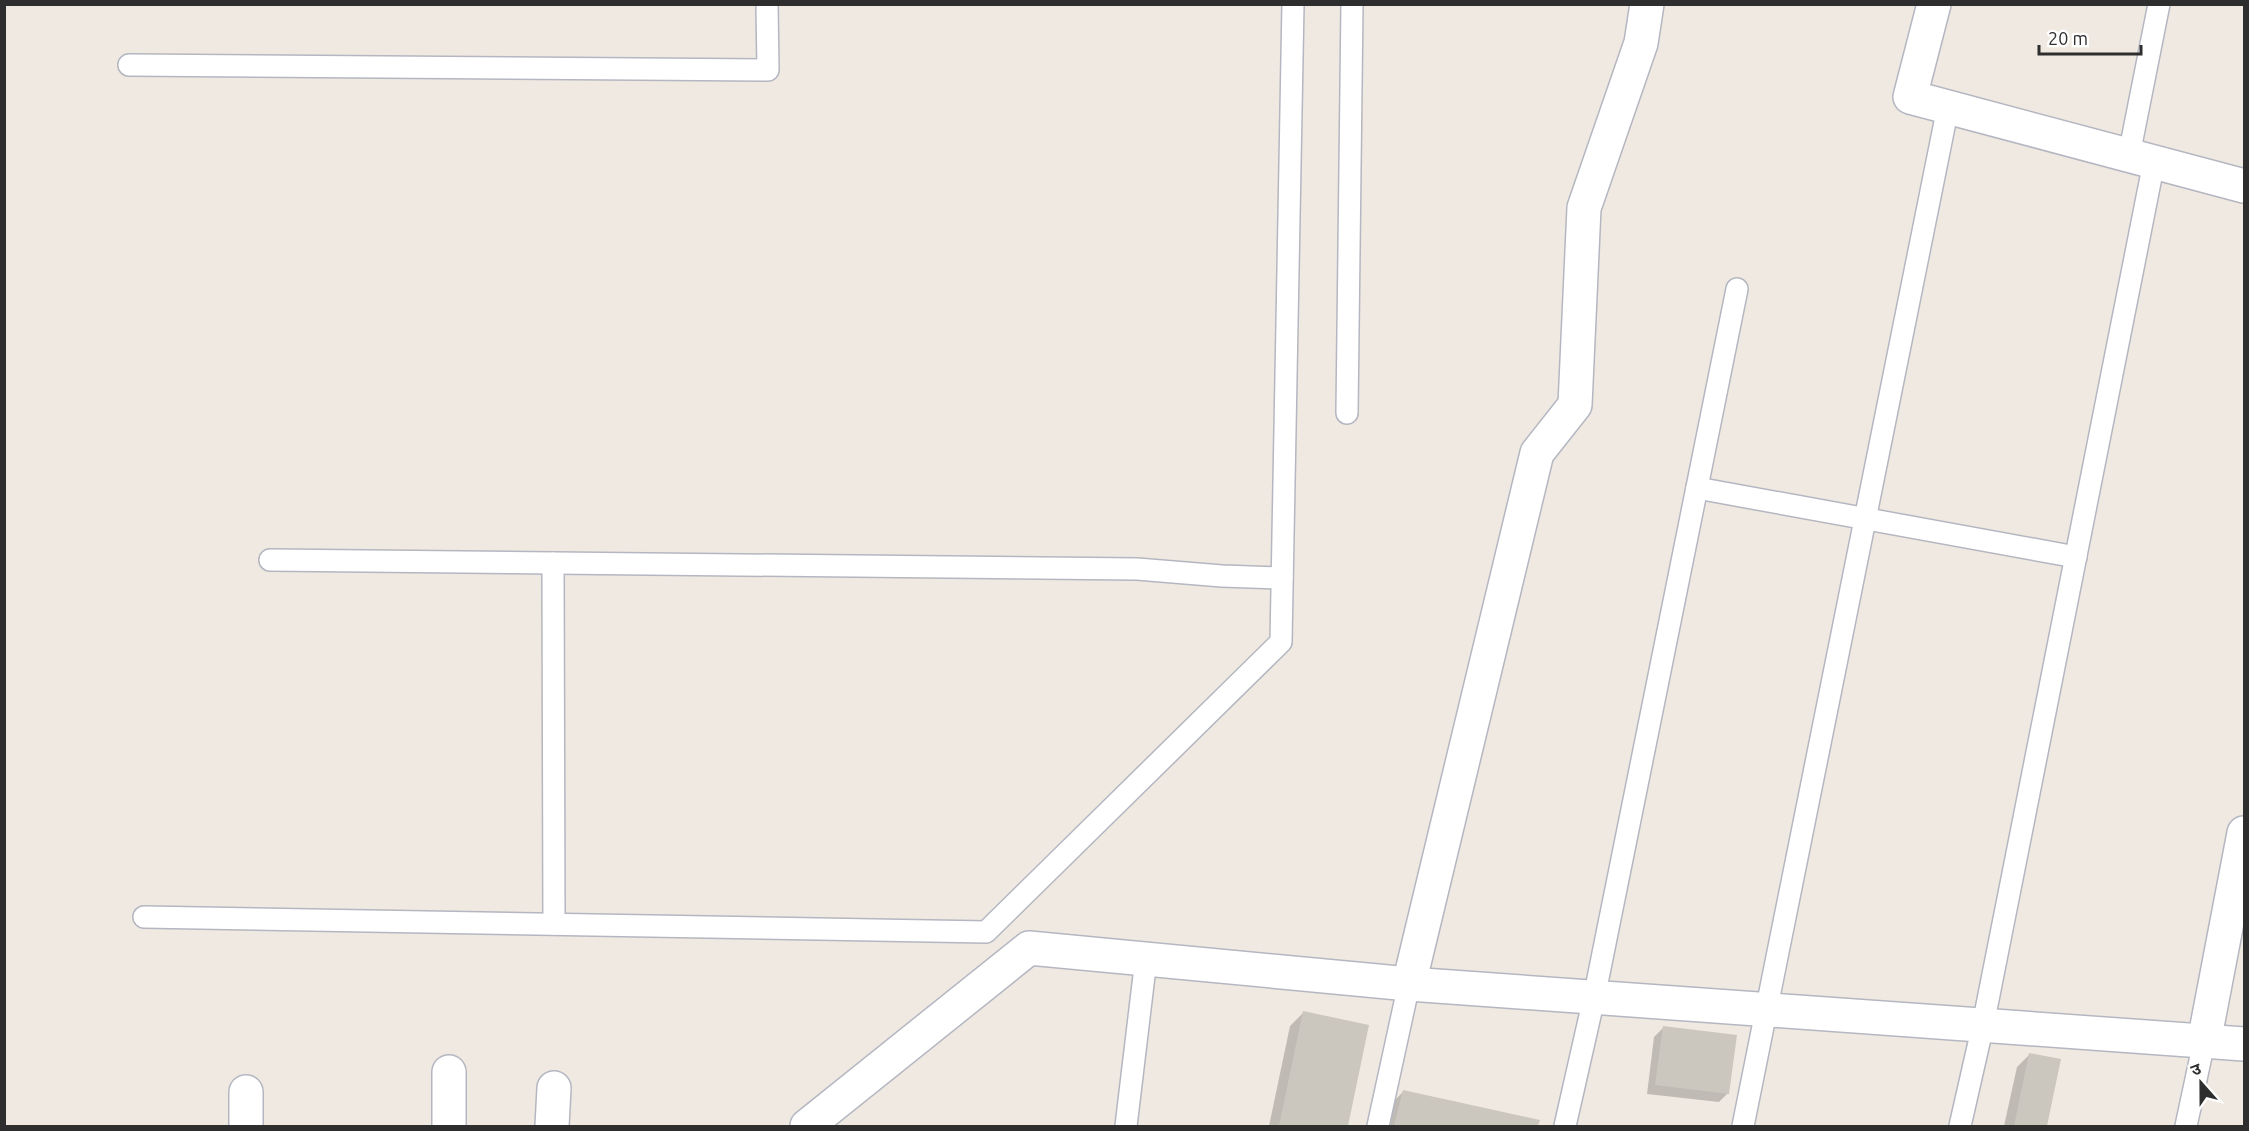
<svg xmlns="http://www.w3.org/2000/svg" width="2249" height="1131" font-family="Ubuntu,'Noto Sans Devanagari',sans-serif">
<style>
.shadow{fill:#0003}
.building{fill:#cbc7bf}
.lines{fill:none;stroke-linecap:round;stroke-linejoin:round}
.service-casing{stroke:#b4b7c1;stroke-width:24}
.minor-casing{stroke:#b4b7c1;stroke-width:36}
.service{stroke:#fff;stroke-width:21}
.minor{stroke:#fff;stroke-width:33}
</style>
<rect width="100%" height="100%" fill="#efe9e1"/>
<g class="shadow">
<path d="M1303,1013L1368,1026L1346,1126H1269L1290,1026Z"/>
<path d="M1663,1028L1728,1093L1719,1102L1647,1094L1654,1037Z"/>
<path d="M2030,1054L2059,1060L2045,1126H2004L2017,1067Z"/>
<path d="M1403,1092L1538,1122L1537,1126H1385L1390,1105Z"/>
</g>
<g class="building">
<path d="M1303,1011L1369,1025L1348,1126H1279Z"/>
<path d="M1663,1026L1737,1035L1729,1094L1655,1085Z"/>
<path d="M2029,1053L2061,1059L2047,1126H2014Z"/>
<path d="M1403,1090L1540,1120L1538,1126H1394Z"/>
</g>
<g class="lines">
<g class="service-casing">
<g id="service">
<path d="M129,65L768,70L767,4"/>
<path d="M2129,155L2159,4"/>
<path d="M1347,413L1352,4"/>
<path d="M1697,488L2076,557"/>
<path d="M270,560L1137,569L1222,576L1282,578"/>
<path d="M553,563L554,924"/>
<path d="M144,917L986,932L1281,642L1293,4"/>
<path d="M1126,1126L1146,959"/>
<path d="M1378,1126L1409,984"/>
<path d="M1565,1126L1594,998L1737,289"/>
<path d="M1743,1126L1948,107"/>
<path d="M1960,1126L1983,1025L2154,162"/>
<path d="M2186,1126L2204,1042"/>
</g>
</g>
<g class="minor-casing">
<g id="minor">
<path d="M1934,4L1910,97L2244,186"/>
<path d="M1409,984L1537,453L1575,405L1584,208L1641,43L1647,4"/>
<path d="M2204,1042L2244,833"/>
<path d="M449,1072V1126"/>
<path d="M246,1092V1126"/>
<path d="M552,1126L554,1088"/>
<path d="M807,1126L1029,948L1409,984L2244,1044"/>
</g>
</g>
<use href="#service" class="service"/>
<use href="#minor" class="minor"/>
</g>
<rect width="2249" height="1131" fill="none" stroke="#2e2e2e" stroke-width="12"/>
<g transform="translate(2201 1083) rotate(339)" stroke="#ffffff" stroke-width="4.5" paint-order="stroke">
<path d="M0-4.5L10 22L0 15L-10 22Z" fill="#2e2e2e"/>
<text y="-9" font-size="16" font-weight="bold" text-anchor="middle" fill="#2e2e2e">उ</text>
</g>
<path d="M2039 45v9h102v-9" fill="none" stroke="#2e2e2e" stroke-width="3"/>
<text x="2048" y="45" font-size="18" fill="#2e2e2e" stroke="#ffffff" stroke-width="4.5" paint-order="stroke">20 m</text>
</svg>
